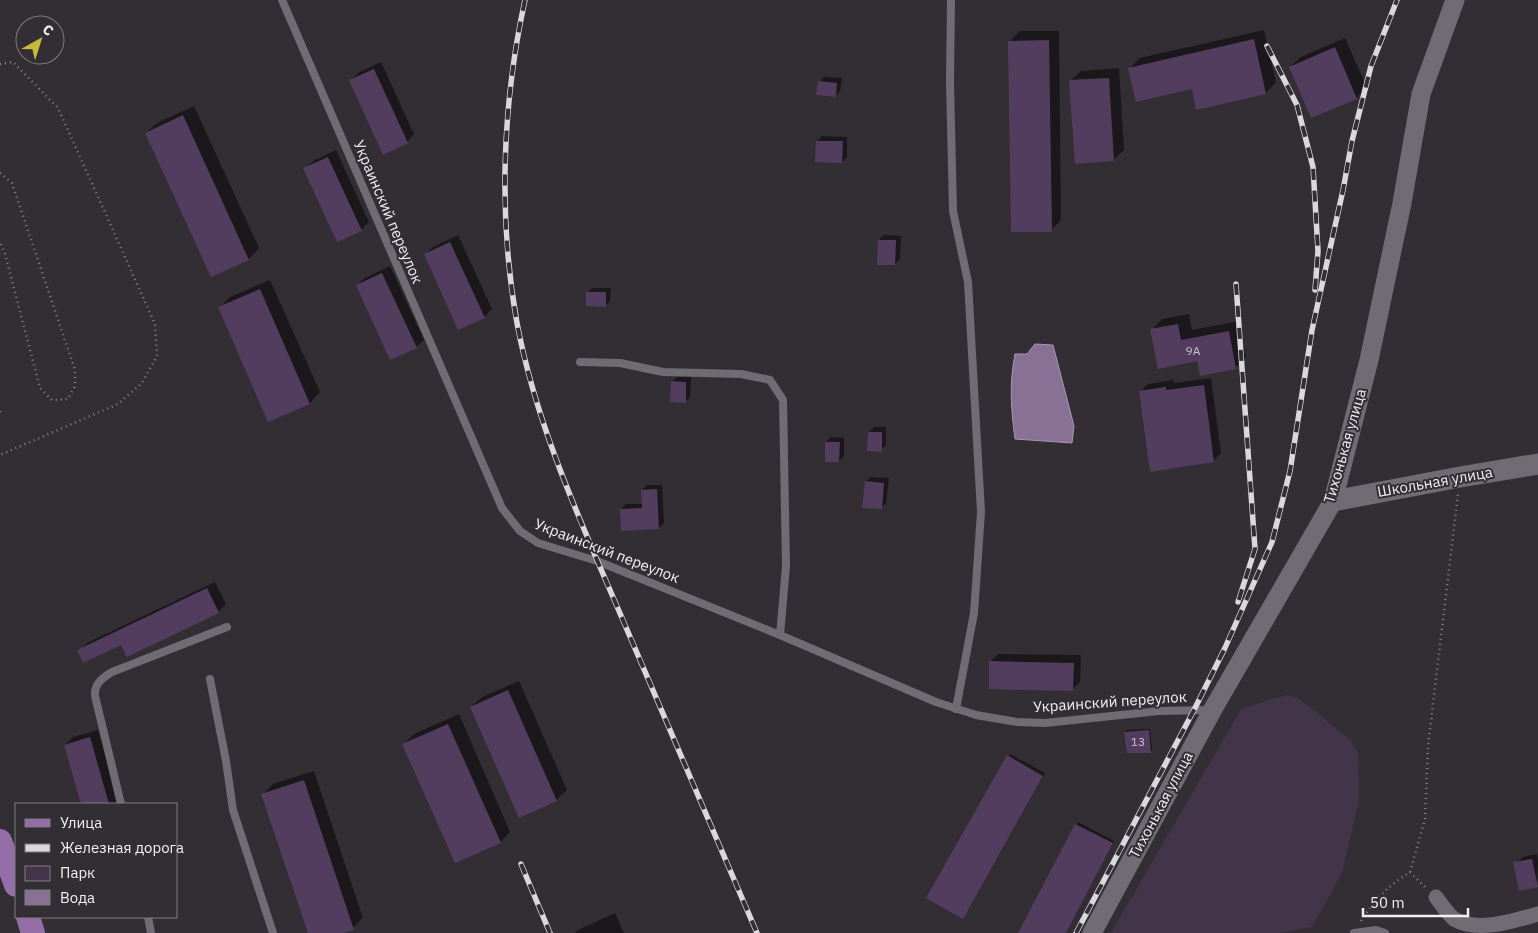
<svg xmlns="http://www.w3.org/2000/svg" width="1538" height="933" font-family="'IBM Plex Sans',sans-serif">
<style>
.green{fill:#423449}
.water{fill:#897196;stroke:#a897b2}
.shadow{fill:#0007}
.building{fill:#533d5f}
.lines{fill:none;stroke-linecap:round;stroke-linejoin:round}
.path{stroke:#878388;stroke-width:2.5;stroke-dasharray:1 4;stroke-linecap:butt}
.service{stroke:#706c73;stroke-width:8}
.minor{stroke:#706c73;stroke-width:15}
.tertiary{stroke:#706c73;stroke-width:19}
.secondary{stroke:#706c73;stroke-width:21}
.primary{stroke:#946fa7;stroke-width:24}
.rail-casing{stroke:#dbd8dd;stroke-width:5.5}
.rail{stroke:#322e34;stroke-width:4;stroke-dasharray:11;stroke-linecap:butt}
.labels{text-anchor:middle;stroke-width:4;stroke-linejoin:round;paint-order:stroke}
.number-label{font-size:12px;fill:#cac2ce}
.street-label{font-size:15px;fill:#f2eff3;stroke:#322e34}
</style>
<rect width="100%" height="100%" fill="#322e34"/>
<path class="green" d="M1286,695L1300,699L1349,739L1358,752L1359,801L1342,873L1312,927L1280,933H1111L1241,709Z"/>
<path class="water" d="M1035,344L1053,345L1074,426L1072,443L1015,439C1011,408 1009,385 1015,354H1027Z"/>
<g class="shadow">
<path d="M1264,30L1276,82L1266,93L1197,108L1193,88L1130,68L1140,58Z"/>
<path d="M1020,31H1059L1061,220L1051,230L1010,41Z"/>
<path d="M1345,38L1367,88L1356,98L1290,67L1301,57Z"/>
<path d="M381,62L414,134L407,142L350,81L358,73Z"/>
<path d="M1119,68L1124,150L1113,160L1070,81L1081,71Z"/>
<path d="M824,77L842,78L840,91L836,96L819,82Z"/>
<path d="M194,106L259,248L249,259L211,276L146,133L157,123Z"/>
<path d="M822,136L847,137V157L842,162L817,141Z"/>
<path d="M336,150L369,222L361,230L305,169L313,161Z"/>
<path d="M458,235L492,309L484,317L425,255L433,247Z"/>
<path d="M884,235L901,236L900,259L895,264L879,240Z"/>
<path d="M390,266L424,340L416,347L357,285L365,278Z"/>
<path d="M270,280L320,392L310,403L269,420L219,308L230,297Z"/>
<path d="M592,288H611L610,301L605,306L588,293Z"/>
<path d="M1189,314L1192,330L1239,321L1246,357L1235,368L1198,360L1152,330L1162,319Z"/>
<path d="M677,377H691L690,397L685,402L672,382Z"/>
<path d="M1211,378L1221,453L1213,461L1140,392L1148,384L1173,380L1174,383Z"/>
<path d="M874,427H886V445L881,450L869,432Z"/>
<path d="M831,437L844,438V456L839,461L826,442Z"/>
<path d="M871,477L889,478L886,503L881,508L866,481Z"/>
<path d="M647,485H662L664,523L659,528L621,509L626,504H643L642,490Z"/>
<path d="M215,582L226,604L218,612L121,643L79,651L87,643Z"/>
<path d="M998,654L1081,655L1080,682L1073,689L990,662Z"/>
<path d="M519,681L567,790L556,800L471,707L482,697Z"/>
<path d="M459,714L510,832L500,842L404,744L414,734Z"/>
<path d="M1150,729L1152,750L1150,752L1125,732L1127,730Z"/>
<path d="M98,730L119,804H82L65,745L73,737Z"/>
<path d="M1010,754L1045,773L965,915L1008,756Z"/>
<path d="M314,771L363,918L353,928L339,933H309L262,795L273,784Z"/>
<path d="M1078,822L1114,841L1066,933H1019Z"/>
<path d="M1537,854L1538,861L1537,886L1518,862L1523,857Z"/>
<path d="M615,913L624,933H575L578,930Z"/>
</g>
<g class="building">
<path d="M1254,39L1266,94L1196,110L1192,89L1136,102L1128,68Z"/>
<path d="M1049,40L1052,232H1011L1008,41Z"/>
<path d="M1335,47L1357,99L1311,118L1289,67Z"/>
<path d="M374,69L408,143L383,155L349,80Z"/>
<path d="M1109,78L1114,161L1075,164L1069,80Z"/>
<path d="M818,81L837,83L836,97L816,95Z"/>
<path d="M183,115L249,260L211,277L145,133Z"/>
<path d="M816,141H843L842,163L815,162Z"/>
<path d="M328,157L362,231L337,242L303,168Z"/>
<path d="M878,240H896L895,265H877Z"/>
<path d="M450,242L485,318L458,330L424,254Z"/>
<path d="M382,273L417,348L390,360L356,285Z"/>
<path d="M260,289L310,404L268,422L218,307Z"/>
<path d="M586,292H606V307L586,306Z"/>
<path d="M1178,324L1181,340L1229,331L1236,369L1200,376L1197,361L1158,369L1150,329Z"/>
<path d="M671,381L686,382V403L670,402Z"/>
<path d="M1204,385L1214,462L1150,472L1139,391L1166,387V390Z"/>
<path d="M868,432H882V452L867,451Z"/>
<path d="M825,442H840L839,462H825Z"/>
<path d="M865,481L884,483L882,509L862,508Z"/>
<path d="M657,489L659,529L621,531L620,509L642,508L641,490Z"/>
<path d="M207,588L219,613L127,657L121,645L83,663L77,650Z"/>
<path d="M989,661L1074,663L1073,691L989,689Z"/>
<path d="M508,690L557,801L519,818L470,707Z"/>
<path d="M448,724L501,843L455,863L402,744Z"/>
<path d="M1149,730L1151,753H1127L1124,732Z"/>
<path d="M90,737L109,804H81L64,745Z"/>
<path d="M1007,755L1043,776L963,919L926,898Z"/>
<path d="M304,780L354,930L343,933H308L261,794Z"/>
<path d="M1075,824L1113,843L1066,933H1018Z"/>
<path d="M1532,859L1538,887L1519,891L1513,862Z"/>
</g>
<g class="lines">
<g class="path">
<path d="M0,64L13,62L58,108L155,324L157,356L142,383L118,404L0,455"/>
<path d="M0,173L12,183L75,370V386L68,399L52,400L40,388L5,254L0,242"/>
<path d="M0,411V415"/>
<path d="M1410,872L1426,888"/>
<path d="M1361,921C1375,899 1388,886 1410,872L1425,819L1428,746L1458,494"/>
</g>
<g class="service">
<path d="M282,0L502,508L520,531L538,543L597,561L780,635L936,702L976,715L1017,722L1045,723L1159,711L1211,710"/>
<path d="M951,0L950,82L953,211L968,282L981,512L974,613L956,709"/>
<path d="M580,362L620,363L663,372L741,374L770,380L783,400L786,566L780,635"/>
<path d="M210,679L226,761L233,810L273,933"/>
<path d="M121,804L95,696C94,684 102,678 112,672L227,627"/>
<path d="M148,917L151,933"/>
<path d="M1354,933L1376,930L1385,933"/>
</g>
<path class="minor" d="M1436,897C1441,904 1447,913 1454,919C1477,933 1513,921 1538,914"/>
<path class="tertiary" d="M1092,933L1213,709L1333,501L1369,360L1402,203L1421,94L1455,0"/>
<path class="secondary" d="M1333,501L1460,477L1538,464"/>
<g class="primary">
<path d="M0,841L16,885"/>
<path d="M28,917L33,933"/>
</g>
<g class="rail-casing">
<g id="rail">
<path d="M525,0C502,105 498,217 517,323C536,424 579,518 619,611C665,718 711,826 757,933"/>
<path d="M1267,46L1297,105L1313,167L1318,251L1315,290"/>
<path d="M1236,284L1255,549L1238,602"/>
<path d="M521,864L550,933"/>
<path d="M1076,933L1194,710L1224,650L1272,542L1290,471L1312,330L1343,190L1352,141L1371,66L1397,0"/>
</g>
</g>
<use href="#rail" class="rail"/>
</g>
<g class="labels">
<g class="number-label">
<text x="1193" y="355">9А</text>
<text x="1138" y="746">13</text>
</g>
<g class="street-label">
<text transform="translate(388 212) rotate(67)" y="5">Украинский переулок</text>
<text transform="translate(1345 446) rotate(-74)" y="5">Тихонькая улица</text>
<text transform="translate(1435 482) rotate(-10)" y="5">Школьная улица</text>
<text transform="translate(607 551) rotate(21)" y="5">Украинский переулок</text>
<text transform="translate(1110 702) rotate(-4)" y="5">Украинский переулок</text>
<text transform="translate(1161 805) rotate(-62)" y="5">Тихонькая улица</text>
</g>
</g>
<rect x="15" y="803" width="162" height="115" fill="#322e34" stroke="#7f7b80"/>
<rect x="25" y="819" width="25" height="8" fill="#946fa7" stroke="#7f7b80"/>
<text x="60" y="828" font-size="15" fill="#f2eff3">Улица</text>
<rect x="25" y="844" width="25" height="8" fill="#dbd8dd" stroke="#7f7b80"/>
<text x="60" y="853" font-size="15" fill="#f2eff3">Железная дорога</text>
<rect x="25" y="866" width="25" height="15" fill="#423449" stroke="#7f7b80"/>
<text x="60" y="878" font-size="15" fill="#f2eff3">Парк</text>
<rect x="25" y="890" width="25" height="15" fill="#897196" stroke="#7f7b80"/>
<text x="60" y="903" font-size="15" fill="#f2eff3">Вода</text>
<g transform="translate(40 40) rotate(39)"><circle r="24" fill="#322e34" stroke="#7f7b80"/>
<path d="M0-4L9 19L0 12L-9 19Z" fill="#c8bb3b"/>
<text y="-8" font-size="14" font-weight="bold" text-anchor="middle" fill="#f2eff3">С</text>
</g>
<path d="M1363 908v8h105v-8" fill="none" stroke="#f2eff3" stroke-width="2.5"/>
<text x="1370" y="908" font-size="15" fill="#f2eff3" stroke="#322e34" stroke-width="4" paint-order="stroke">50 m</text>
</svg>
